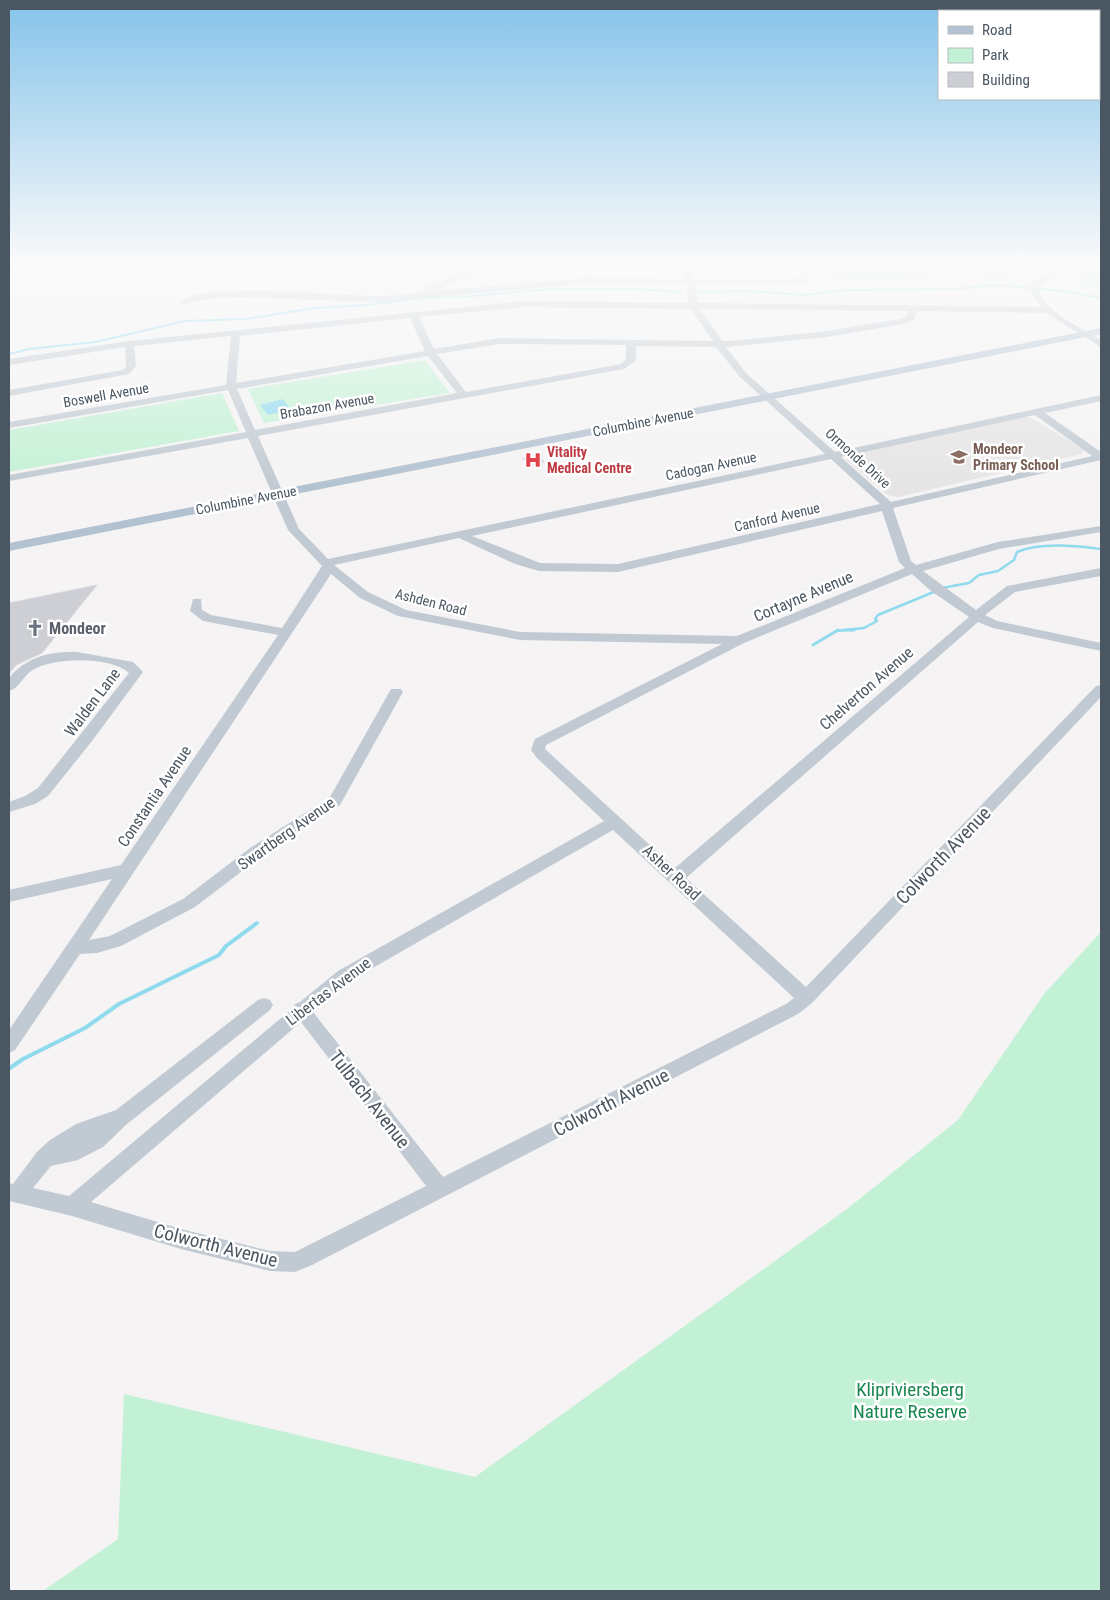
<svg xmlns="http://www.w3.org/2000/svg" width="1110" height="1600" font-family="'Roboto Condensed',sans-serif">
<style>
.education{fill:#e6e4e5}
.green{fill:#c3f1d5}
.water{fill:#90daee}
.lines{fill:none;stroke-linecap:round;stroke-linejoin:round}
.stream-far3{stroke:#90daee;stroke-width:2}
.stream-far2{stroke:#90daee;stroke-width:2.5}
.stream-far1{stroke:#90daee;stroke-width:3}
.stream{stroke:#90daee;stroke-width:4}
.building{fill:#cdcfd5;stroke:#d7d9de}
.minor{fill:#c1cad2;fill-rule:evenodd}
.major{fill:#b3c2d1;fill-rule:evenodd}
.labels{text-anchor:middle;stroke-width:5;stroke-linejoin:round;paint-order:stroke}
.far-street-label{font-size:14px;fill:#4a5661;stroke:#fff}
.far-education-label{font-size:14px;font-weight:bold;fill:#785e54;stroke:#fff;text-anchor:start}
.far-health-label{font-size:14px;font-weight:bold;fill:#be3a42;stroke:#fff;text-anchor:start}
.street-label{font-size:16px;fill:#4a5661;stroke:#fff}
.worship-label{font-size:16px;font-weight:bold;fill:#5b616d;stroke:#fff;text-anchor:start}
.near-street-label{font-size:19px;fill:#4a5661;stroke:#fff}
.near-park-label{font-size:19px;fill:#17864f;stroke:#fff}
</style>
<rect width="100%" height="100%" fill="#f5f3f3"/>
<g class="education">
<path d="M814,264H1043L1011,279L958,278L946,276L901,281L867,282L833,277L813,269Z"/>
<path d="M1023,416L1032,418L1084,450L1082,454L898,497L888,495L846,460L851,453Z"/>
</g>
<g class="green">
<path d="M822,264H924L927,272L921,278C902,280 829,289 822,264Z"/>
<path d="M1101,265V290L1070,280Z"/>
<path d="M425,360L450,393L264,423L248,389Z"/>
<path d="M222,393L239,431L9,472V430Z"/>
<path d="M1101,932V1591H43L118,1539L124,1394L475,1477L847,1209L958,1120L1044,994Z"/>
</g>
<path class="water" d="M283,399L291,410L268,415L260,405Z"/>
<g class="lines">
<g class="stream-far3">
<path d="M698,292L746,291L805,295L846,290L954,289L999,285L1063,291L1101,298"/>
<path d="M9,354L29,349L95,342L185,321L246,319L315,308L366,305L422,298L462,297L551,289H638L679,292"/>
</g>
<g class="stream-far2">
<path d="M942,588L969,583L979,575L998,571L1014,560L1017,552C1042,542 1075,546 1101,549"/>
<path d="M837,631L864,628L877,621L875,619L878,615L936,591"/>
</g>
<g class="stream-far1">
<path d="M844,630H854"/>
<path d="M813,645L838,630"/>
</g>
<path class="stream" d="M10,1068L23,1059L85,1028L119,1004L219,955L226,946L257,923"/>
</g>
<g class="building">
<path d="M539,455L544,462L528,465L523,458Z"/>
<path d="M97,585L42,653L16,665L9,674V603Z"/>
</g>
<g class="lines">
<g class="minor">
<path d="M480,264H491L434,291L582,278L685,279L684,275L693,264H701L692,275L693,279H795L799,278L804,264H812L806,282L795,285L694,284L698,303L1042,307L1031,292V283C1043,273 1059,264 1075,264L1038,286C1042,312 1081,327 1101,340V347L1046,313L917,311L914,320L903,324L827,337L726,347L746,373L835,452L1101,395V401L1045,413L1101,452V460L893,508L911,561L916,565L998,542L1101,526V532L999,549L923,571L976,610L1007,586L1101,568V576L1015,592L985,615L997,621L1101,643V651L993,628L978,622L686,878L806,987L1096,686L1101,685V697L812,1003L798,1014L312,1265L295,1272L270,1271L181,1249L72,1216L9,1201V1183L13,1184L37,1152L50,1140L76,1124L116,1110L258,1000L264,998L270,1000L273,1005L270,1010L127,1124L103,1147L78,1160L51,1166L33,1188L69,1196L293,1008L295,1004L300,1002L338,971L604,821L537,758L531,750L535,739L722,644L520,640L398,616L360,598L331,574L89,940L110,936L183,899L250,848L330,797L391,689H401L403,692L340,805L262,856L195,907L121,946L97,953L80,954L15,1050L9,1053V1030L112,879L9,902V890L121,865L278,635L203,621L190,611L193,599H201L202,610L211,615L282,628L322,566L288,530L248,438L9,481V475L246,432L228,390L9,428V422L226,385L231,336L134,346L136,366L129,374L9,396V390L123,370L126,366L125,347L9,365V359L129,341L526,301L689,303L686,284H582L378,302L234,297L201,300L183,305L179,302C204,281 338,296 376,296C392,296 409,294 425,292L426,287ZM526,307L691,309L713,341L499,338L434,349L419,317ZM700,309L908,311L907,316L901,319L827,331L730,341H722ZM410,318L425,351L236,383L240,336ZM499,344L626,345V359L621,364L466,392L437,354ZM636,346L716,347L740,377L825,454L328,559L299,529L258,436L624,369L636,360ZM428,356L457,393L255,430L237,389ZM1035,415L1092,456L891,502L841,457ZM831,459L880,504L618,564L540,563L472,536ZM882,511L899,562L905,568L737,636L520,632L406,610L368,592L334,565L459,538L515,564L539,571L618,572ZM912,574L931,591L969,617L675,868L545,749L546,745L744,643ZM613,830L794,998L786,1004L443,1177L313,1012L350,981ZM301,1022L426,1186L295,1252L270,1251L181,1229L91,1202Z"/>
<path d="M77,652L133,662L143,672L92,741L48,796L35,804L9,812V802L25,796L38,788L129,673C110,656 52,657 31,671C23,677 18,689 9,691V678C26,657 50,651 77,652Z"/>
</g>
<path class="major" d="M1101,328V334L9,551V543Z"/>
</g>
<linearGradient id="sky" x2="0" y2="1"><stop stop-color="#85c3ea"/><stop offset="0.54" stop-color="#fafafa"/><stop offset="1" stop-color="#fafafa" stop-opacity="0"/></linearGradient>
<rect width="1110" height="488" fill="url(#sky)"/>
<defs>
<g id="school-bare" transform="scale(1.35)"><path d="M0-5L7-2L0 1L-7-2ZM-4 1L0 2.5L4 1V4Q0 6-4 4Z" fill="#8d6e63" stroke="#fff" stroke-width="2.5" paint-order="stroke"/></g>
<g id="hospital-bare" transform="scale(1.35)"><path d="M-5-5h3v3.5h4V-5h3V5h-3V1.5h-4V5h-3Z" fill="#e0444e" stroke="#fff" stroke-width="2.5" paint-order="stroke"/></g>
<g id="church-bare" transform="scale(1.35)"><path d="M-1.2-6h2.4v3.5h3.3v2.4h-3.3V6h-2.4V-.1h-3.3v-2.4h3.3Z" fill="#6b7280" stroke="#fff" stroke-width="2.5" paint-order="stroke"/></g>
</defs>
<g fill-rule="evenodd">
<use href="#school-bare" x="959" y="457"/>
<use href="#hospital-bare" x="533" y="460"/>
<use href="#church-bare" x="35" y="628"/>
</g>
<g class="labels">
<g class="far-street-label">
<text transform="translate(106 395) rotate(-10)" y="5">Boswell Avenue</text>
<text transform="translate(327 406) rotate(-10)" y="5">Brabazon Avenue</text>
<text transform="translate(643 422) rotate(-11)" y="5">Columbine Avenue</text>
<text transform="translate(858 458) rotate(42)" y="5">Ormonde Drive</text>
<text transform="translate(711 466) rotate(-12)" y="5">Cadogan Avenue</text>
<text transform="translate(246 500) rotate(-11)" y="5">Columbine Avenue</text>
<text transform="translate(777 517) rotate(-13)" y="5">Canford Avenue</text>
<text transform="translate(431 602) rotate(14)" y="5">Ashden Road</text>
</g>
<g class="far-education-label">
<text x="973" y="454">Mondeor<tspan x="973" dy="16">Primary School</tspan></text>
</g>
<g class="far-health-label">
<text x="547" y="457">Vitality<tspan x="547" dy="16">Medical Centre</tspan></text>
</g>
<g class="street-label">
<text transform="translate(803 596) rotate(-23)" y="6">Cortayne Avenue</text>
<text transform="translate(866 688) rotate(-41)" y="6">Chelverton Avenue</text>
<text transform="translate(92 702) rotate(-53)" y="6">Walden Lane</text>
<text transform="translate(154 796) rotate(-56)" y="6">Constantia Avenue</text>
<text transform="translate(286 833) rotate(-35)" y="6">Swartberg Avenue</text>
<text transform="translate(672 872) rotate(43)" y="6">Asher Road</text>
<text transform="translate(328 991) rotate(-37)" y="6">Libertas Avenue</text>
</g>
<g class="worship-label">
<text x="49" y="634">Mondeor</text>
</g>
<g class="near-street-label">
<text transform="translate(943 855) rotate(-46)" y="7">Colworth Avenue</text>
<text transform="translate(370 1099) rotate(52)" y="7">Tulbach Avenue</text>
<text transform="translate(611 1102) rotate(-27)" y="7">Colworth Avenue</text>
<text transform="translate(216 1245) rotate(14)" y="7">Colworth Avenue</text>
</g>
<g class="near-park-label">
<text x="910" y="1396">Klipriviersberg<tspan x="910" dy="22">Nature Reserve</tspan></text>
</g>
</g>
<rect width="1110" height="1600" fill="none" stroke="#4a5661" stroke-width="20"/>
<rect x="938" y="10" width="162" height="90" fill="#ffffff" stroke="#b7bbc0"/>
<rect x="948" y="26" width="25" height="8" fill="#b3c2d1" stroke="#b7bbc0"/>
<text x="982" y="35" font-size="15" fill="#4a5661">Road</text>
<rect x="948" y="48" width="25" height="15" fill="#c3f1d5" stroke="#b7bbc0"/>
<text x="982" y="60" font-size="15" fill="#4a5661">Park</text>
<rect x="948" y="72" width="25" height="15" fill="#cdcfd5" stroke="#b7bbc0"/>
<text x="982" y="85" font-size="15" fill="#4a5661">Building</text>
</svg>
